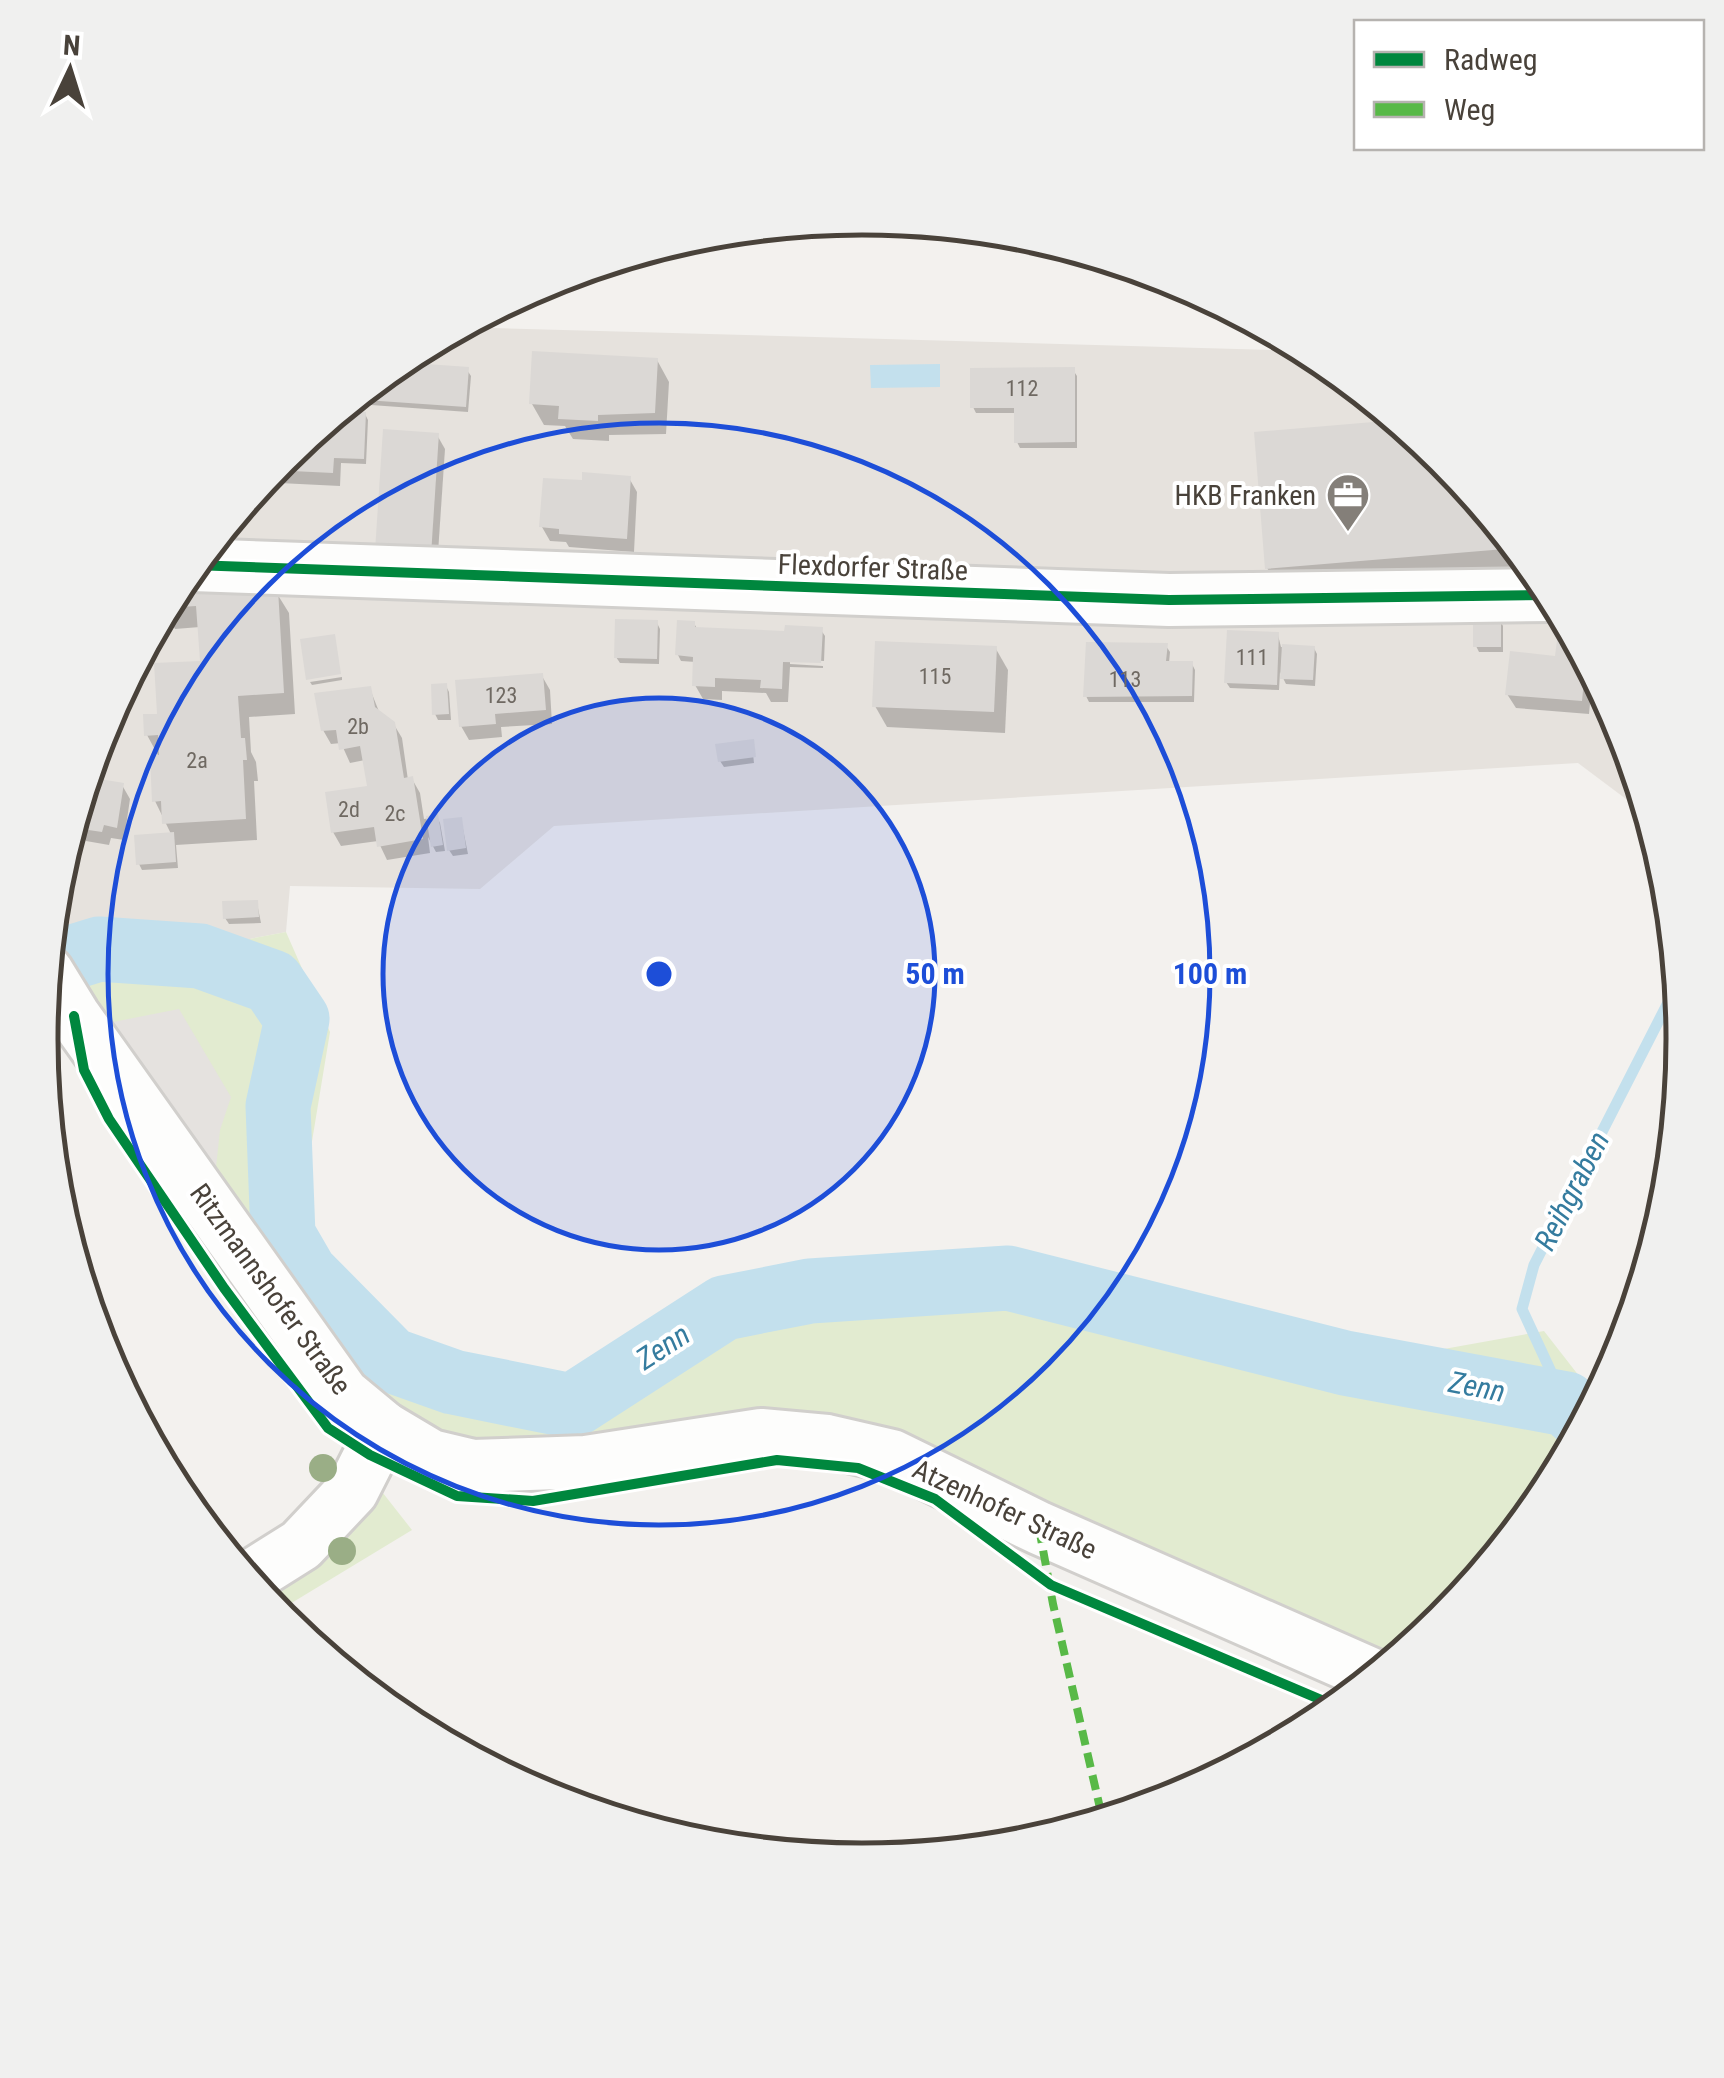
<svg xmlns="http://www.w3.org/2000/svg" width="1724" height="2078" font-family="'Roboto Condensed',sans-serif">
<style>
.residential{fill:#e6e2dd}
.green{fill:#e2ebd0}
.parking{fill:#e5e2df}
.water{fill:#c3e0ed}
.shadow{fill:#0003}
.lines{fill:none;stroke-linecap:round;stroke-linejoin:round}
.stream{stroke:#c3e0ed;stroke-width:11}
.river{stroke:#c3e0ed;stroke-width:65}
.building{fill:#dbd8d5}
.minor-casing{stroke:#d1cfcc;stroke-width:58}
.minor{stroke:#fdfdfc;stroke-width:52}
.quiet{stroke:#58b947;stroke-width:8;stroke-dasharray:15 8;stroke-linecap:butt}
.cycleway-casing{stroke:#fff;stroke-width:16}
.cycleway{stroke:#00873e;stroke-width:10}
.tree{fill:#9aae86}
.ring{fill:none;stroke:#1d4ed8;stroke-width:5}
.labels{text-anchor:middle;stroke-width:8;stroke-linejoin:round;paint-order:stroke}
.number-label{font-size:22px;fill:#6f6962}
.poi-label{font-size:28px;fill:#49423a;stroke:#fff;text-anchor:end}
.street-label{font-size:28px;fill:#49423a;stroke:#fff}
.water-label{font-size:30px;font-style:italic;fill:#357c9f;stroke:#fff}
.rim{fill:none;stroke:#49423a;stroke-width:5}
.centre{fill:#1d4ed8;stroke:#fff;stroke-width:5}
.ring-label{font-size:30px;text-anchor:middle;font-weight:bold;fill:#1d4ed8;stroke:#fff;stroke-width:8;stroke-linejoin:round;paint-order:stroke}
</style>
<rect width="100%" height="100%" fill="#f3f1ee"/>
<path class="residential" d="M459,327L1311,351L1444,458L1546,583L1622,725L1646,806L1634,805L1578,763L554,826L480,889L290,886L286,932L61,975L43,1011L56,878L103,724L179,582L281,457L406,355Z"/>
<g class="green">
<path d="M286,932L330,1032L302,1202L331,1275L410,1359L575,1389L695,1291L969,1250L1416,1354L1544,1331L1597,1399L1545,1496L1443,1621L1377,1674L780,1426L395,1459L45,1015L42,1016L60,975Z"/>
<path d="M379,1488L412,1530L275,1613L238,1568Z"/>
</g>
<path class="parking" d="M179,1009L231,1097L220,1130L214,1186L103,1024Z"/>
<path class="water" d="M940,364V387L871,388L870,365Z"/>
<g class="shadow">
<path d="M657,360L669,382L666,434L609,435V441L573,439L565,426L544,425L532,404Z"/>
<path d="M394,365L467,370L471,376L468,412L371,405L368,399V386Z"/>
<path d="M1073,370L1077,376V448H1020L1017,442V413H976L973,407Z"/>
<path d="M365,414L368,420L366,464L341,463L340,486L279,483L271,469L321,425L338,426Z"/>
<path d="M1400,422L1444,458L1534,568L1280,589L1267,568L1256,434Z"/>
<path d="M437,435L445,449L437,568L385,564Z"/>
<path d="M629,478L637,492L634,552L569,547L566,542L550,541L542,527L584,482Z"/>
<path d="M276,592L289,613L295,714L249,717L251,752L256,762L258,781H254L257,840L176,845L178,868L142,870L139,864L171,834L155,801L159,757L147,735L202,663L200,627L175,629L164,610L170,598Z"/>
<path d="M1500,620L1503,626V652H1479L1476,646Z"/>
<path d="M657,623L660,629L659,664L620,663L616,657Z"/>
<path d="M694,623L697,629L783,633L821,630L825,636L824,661L790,659V664L823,666V668L790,667L788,702H771L766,693L722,691V700L703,699L695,685L696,662L681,661L678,655Z"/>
<path d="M1278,635L1281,647L1314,648L1317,654L1315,686L1286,684L1280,672L1279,690L1230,688L1226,682Z"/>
<path d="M1560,635L1575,637L1593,672L1589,714L1516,708L1507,694L1557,659Z"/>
<path d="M1166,646L1170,652L1169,663L1192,664L1195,670L1194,702H1089L1086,696Z"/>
<path d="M996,649L1008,670L1005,733L887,727L875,706Z"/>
<path d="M542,676L550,690L552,724L501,727L502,737L469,740L461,726Z"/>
<path d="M342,677V680L312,685L310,682Z"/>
<path d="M446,686L449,692L451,720H438L435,714Z"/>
<path d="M370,689L380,714L393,723L402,738L408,780L412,779L420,793L424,819L437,817L440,823L445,851L436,852L428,837L430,853L387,860L378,841L341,846L333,832L370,788L365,760L350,763L341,743L331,744L323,730Z"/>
<path d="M752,745L754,763L724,767L720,761Z"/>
<path d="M86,779L122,785L130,799L124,840L111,838L109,845L86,841L82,834L70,832Z"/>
<path d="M461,819L468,854L453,856L449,850Z"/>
<path d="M257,903L261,923L229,924L225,918Z"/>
</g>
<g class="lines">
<path class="stream" d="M1566,1404L1522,1309L1534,1265L1678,983"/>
<path class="river" d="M47,965L99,949L200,956L272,982L297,1019L278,1106L283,1235L305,1273L391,1360L453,1382L572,1406L724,1308L810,1291L1008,1278L1345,1363L1566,1404L1585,1421"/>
</g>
<g class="building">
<path d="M532,351L658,358L655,413L598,415V421L558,419L559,406L529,404Z"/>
<path d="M397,362L469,367L466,407L365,400L366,388Z"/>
<path d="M1075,367V442L1014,443V408H970V368Z"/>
<path d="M338,410L366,412L364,459L334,458L333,473L271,470L324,423H335Z"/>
<path d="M1397,420L1444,458L1517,548L1265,569L1254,432Z"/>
<path d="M383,429L439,433L431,555L375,551Z"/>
<path d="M582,472L631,476L627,539L559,534V529L539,527L543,478L582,480Z"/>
<path d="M195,589H278L284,693L238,696L241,738H245L247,760H243L246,819L162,824L161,801L152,802L150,756L159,755L158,735L144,736L143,714H157L154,663L200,661L196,606L165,608L171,596L194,595Z"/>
<rect x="1473" y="617" width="28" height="30"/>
<path d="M615,619L658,620L657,659L614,658Z"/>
<path d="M677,620L695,621V627L784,631L785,625L823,627L821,663L783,662L782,689L760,688L761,680L715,678V687L692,686L693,657L675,655Z"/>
<path d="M1227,630L1279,632L1277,685L1224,683Z"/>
<path d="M1558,632L1573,634L1586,659L1582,701L1505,695L1510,651L1555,656Z"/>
<path d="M335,634L341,674L306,680L300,639Z"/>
<path d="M875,641L997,646L994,712L872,707Z"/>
<path d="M1086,642L1168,643L1166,661H1193L1192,696L1083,697Z"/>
<path d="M1282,644L1315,646L1313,680L1280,679Z"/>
<path d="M543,673L546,710L495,714L496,724L459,727L455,680Z"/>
<path d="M447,683L449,714L432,715L431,684Z"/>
<path d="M371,686L375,707L395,722L404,778L413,776L423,839L377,847L374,827L331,833L325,792L367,786L360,746L339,750L336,730L321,731L314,693Z"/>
<path d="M754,739L756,757L718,762L715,744Z"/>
<path d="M87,777L124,783L117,828L104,825L102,832L75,828L76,821H73Z"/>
<path d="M438,814L443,845L431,847L426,816Z"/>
<path d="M462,817L466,848L447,851L443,819Z"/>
<path d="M174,832L176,862L136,865L134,835Z"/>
<path d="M258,900L259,917L223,919L222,901Z"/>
</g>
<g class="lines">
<g class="minor-casing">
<g id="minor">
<path d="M193,565L1169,600L1552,595"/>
<path d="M47,972L74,1016L343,1394L384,1428L431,1456L473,1466L586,1462L761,1435L827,1441L892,1456L1039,1528L1375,1676"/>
<path d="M247,1579L301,1545L352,1491L384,1428"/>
</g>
</g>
<use href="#minor" class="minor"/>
<path class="quiet" d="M1039,1528L1053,1604L1103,1821"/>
<g class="cycleway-casing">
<g id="cycleway">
<path d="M193,565L1169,600L1552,595"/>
<path d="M74,1016L84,1070L109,1119L224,1288L328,1428L370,1455L457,1496L533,1501L777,1460L858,1468L935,1499L1051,1585L1338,1707"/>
</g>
</g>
<use href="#cycleway" class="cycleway"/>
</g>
<g class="tree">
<circle cx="323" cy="1468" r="14"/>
<circle cx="342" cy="1551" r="14"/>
</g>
<circle cx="659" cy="974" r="276" fill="#1d4ed8" fill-opacity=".12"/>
<g class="ring">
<circle cx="659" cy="974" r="276"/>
<circle cx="659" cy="974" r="551"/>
</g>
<defs>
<g id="office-pin" transform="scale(2.25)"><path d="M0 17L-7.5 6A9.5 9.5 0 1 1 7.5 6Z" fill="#847f79" stroke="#fff"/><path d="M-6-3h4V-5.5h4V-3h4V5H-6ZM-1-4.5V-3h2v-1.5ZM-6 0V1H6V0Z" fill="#fff"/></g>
</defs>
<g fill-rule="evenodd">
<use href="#office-pin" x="1348" y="495"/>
</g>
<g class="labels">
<g class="number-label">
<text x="1022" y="396">112</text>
<text x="1252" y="665">111</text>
<text x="935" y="684">115</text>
<text x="1125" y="687">113</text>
<text x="501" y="703">123</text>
<text x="358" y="734">2b</text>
<text x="197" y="768">2a</text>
<text x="349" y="817">2d</text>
<text x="395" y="821">2c</text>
</g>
<g class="poi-label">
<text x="1316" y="505">HKB Franken</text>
</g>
<g class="street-label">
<text transform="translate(873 567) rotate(2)" y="10">Flexdorfer Straße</text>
<text transform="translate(271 1289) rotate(54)" y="10">Ritzmannshofer Straße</text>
<text transform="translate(1005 1509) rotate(25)" y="10">Atzenhofer Straße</text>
</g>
<g class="water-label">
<text transform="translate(1572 1191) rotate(-63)" y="10">Reihgraben</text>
<text transform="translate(663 1347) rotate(-33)" y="10">Zenn</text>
<text transform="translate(1477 1387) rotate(11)" y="10">Zenn</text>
</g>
</g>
<path d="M0 0H1724V2078H0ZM58 1039a804 804 0 1 1 1608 0a804 804 0 1 1-1608 0Z" fill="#f0f0ef" fill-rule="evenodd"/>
<path class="rim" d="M58 1039a804 804 0 1 1 1608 0a804 804 0 1 1-1608 0Z"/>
<circle cx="659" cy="974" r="15" class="centre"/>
<g class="ring-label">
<text x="935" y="984">50 m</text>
<text x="1210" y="984">100 m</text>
</g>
<rect x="1354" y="20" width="350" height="130" fill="#ffffff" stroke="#b6b3b0" stroke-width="2.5"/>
<rect x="1374" y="52" width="50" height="15" fill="#00873e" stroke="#b6b3b0" stroke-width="2.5"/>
<text x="1444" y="70" font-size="30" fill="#49423a">Radweg</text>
<rect x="1374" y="102" width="50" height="15" fill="#58b947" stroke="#b6b3b0" stroke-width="2.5"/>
<text x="1444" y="120" font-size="30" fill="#49423a">Weg</text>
<g transform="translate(70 70) rotate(4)" stroke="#ffffff" stroke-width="8" paint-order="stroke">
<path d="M0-8L18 38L0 25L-18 38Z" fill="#49423a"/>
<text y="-15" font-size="28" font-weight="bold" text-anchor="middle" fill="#49423a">N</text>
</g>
</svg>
